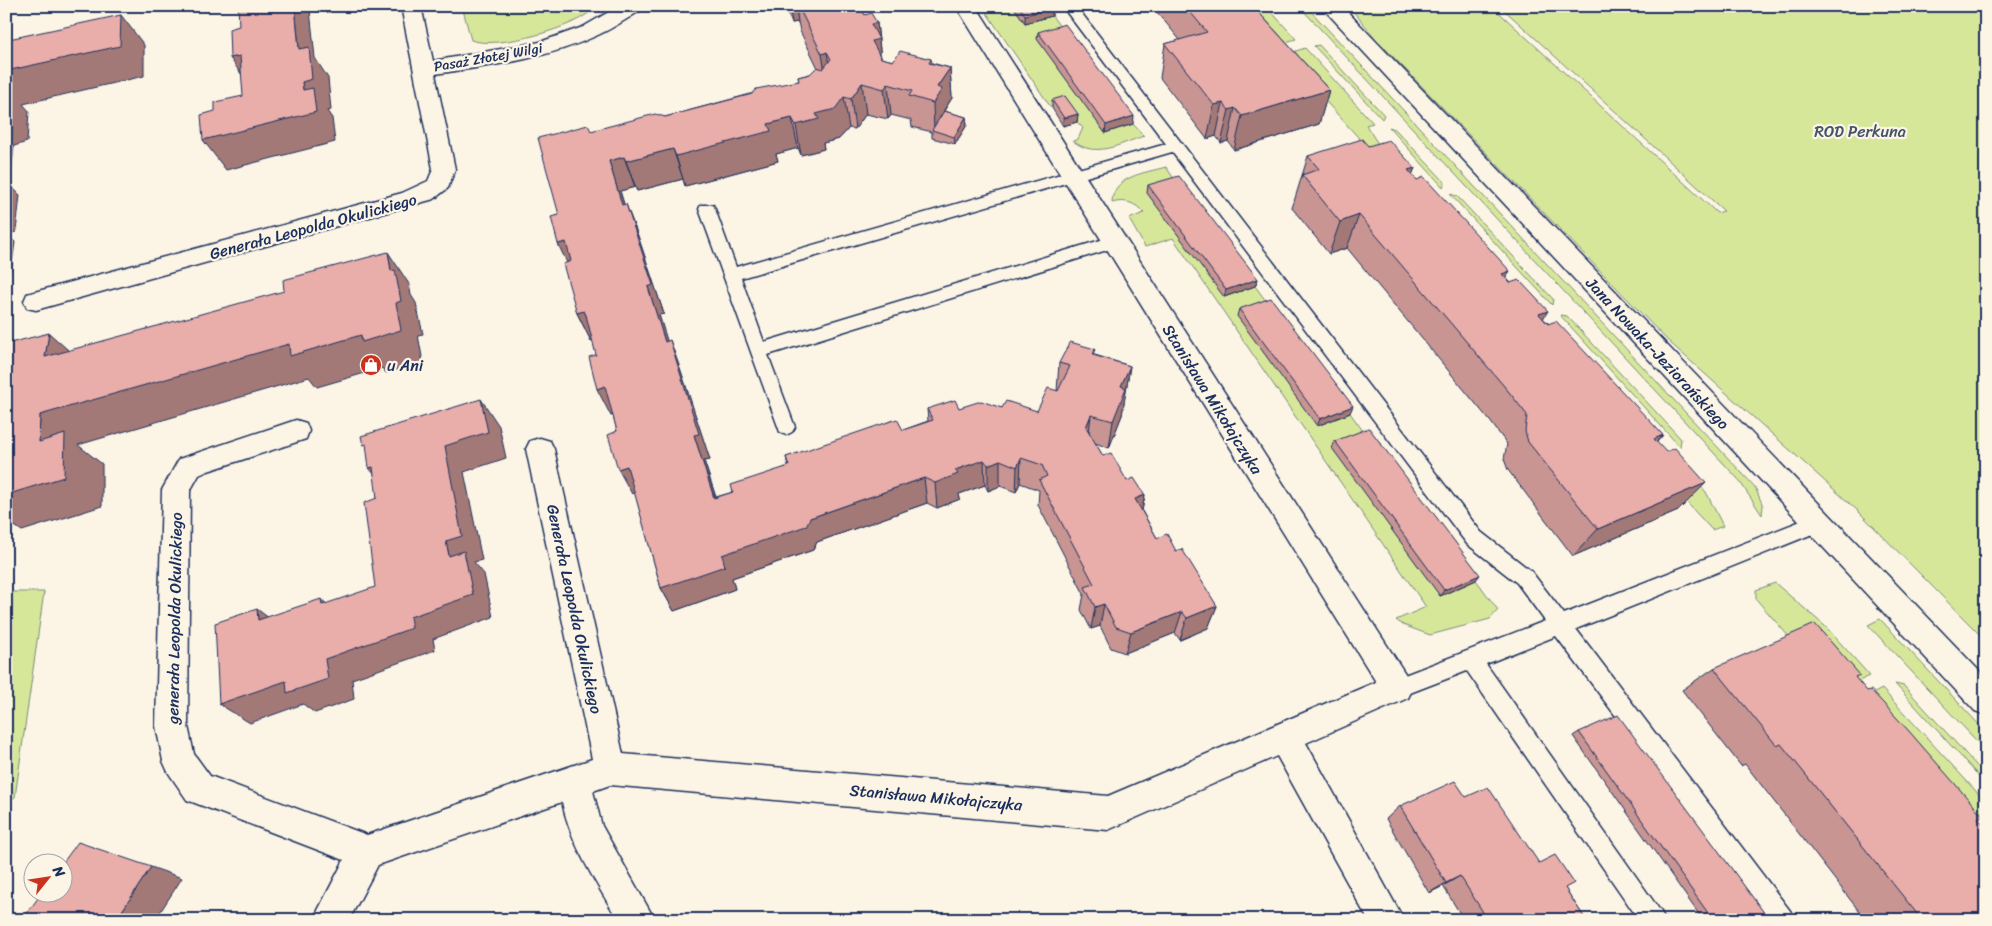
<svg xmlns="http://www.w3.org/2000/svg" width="1992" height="926" font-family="Sriracha,sans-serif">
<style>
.green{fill:#d7e79a;stroke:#798b7c}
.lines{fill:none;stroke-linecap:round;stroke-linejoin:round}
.service-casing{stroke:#1b2f5e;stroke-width:3}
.minor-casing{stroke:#1b2f5e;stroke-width:3}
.tertiary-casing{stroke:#1b2f5e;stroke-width:3}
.service{fill:#fcf5e5;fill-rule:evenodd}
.minor{fill:#fcf5e5;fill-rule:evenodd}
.tertiary{fill:#fcf5e5;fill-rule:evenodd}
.wall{fill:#c89592;stroke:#1b2f5e}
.shaded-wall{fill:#a37977;stroke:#1b2f5e}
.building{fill:#e9adaa;stroke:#1b2f5e}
.labels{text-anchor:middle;stroke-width:4.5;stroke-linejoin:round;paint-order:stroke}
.far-street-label{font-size:14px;fill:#1b2f5e;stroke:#fcf5e5}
.park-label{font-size:16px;fill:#41546a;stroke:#fcf5e5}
.street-label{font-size:16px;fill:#1b2f5e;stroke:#fcf5e5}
.poi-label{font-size:16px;fill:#1b2f5e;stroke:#fcf5e5;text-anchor:start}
</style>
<rect width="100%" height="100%" fill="#fcf5e5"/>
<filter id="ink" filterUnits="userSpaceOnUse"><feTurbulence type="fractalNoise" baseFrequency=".02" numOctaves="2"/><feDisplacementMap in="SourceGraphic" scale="10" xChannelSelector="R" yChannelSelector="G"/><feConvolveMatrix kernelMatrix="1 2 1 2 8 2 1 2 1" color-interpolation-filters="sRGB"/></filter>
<g filter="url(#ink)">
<g class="green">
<path d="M462,6H596C580,28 495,50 471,40Z"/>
<path d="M982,6H1013L1025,23L1052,16L1064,32L1105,132L1133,124L1144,136C1119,144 1096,159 1073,141L1078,139L1083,128L1077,122L1050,106Z"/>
<path d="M1240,6H1266L1296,39L1275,45Z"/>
<path d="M1299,6H1306L1755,487L1763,506L1762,515L1738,479Z"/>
<path d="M1349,6H1492L1717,213L1724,211L1500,6H1986V641L1857,510L1667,340L1377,40Z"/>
<path d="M1319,45L1384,115L1382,119L1314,46Z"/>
<path d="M1305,48L1373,123L1366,125L1411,196L1284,55Z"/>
<path d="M1389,127L1395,129L1445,182L1443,187Z"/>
<path d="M1166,167L1177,183L1224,297L1255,286L1269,305L1317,426L1350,413L1366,435L1440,596L1476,580L1498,610L1490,619L1430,635L1403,625L1396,620L1426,607L1173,238L1145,247L1129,219L1144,213C1136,203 1125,199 1112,203C1112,176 1145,173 1166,167Z"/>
<path d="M1450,194L1457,196L1553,299L1552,305Z"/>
<path d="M1560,315L1567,316L1681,439L1680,447Z"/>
<path d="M1679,463L1706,492L1723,526L1712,530L1659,472Z"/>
<path d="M1775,583L1826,627L1870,676L1841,689L1831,685L1756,599V590Z"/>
<path d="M6,592H44L15,797L6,803Z"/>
<path d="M1880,619L1986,732V751L1868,625Z"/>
<path d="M1895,684L1904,686L1986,776V784Z"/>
<path d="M1882,689L1986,802V810L1958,824L1853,704Z"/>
</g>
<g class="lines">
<g class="service-casing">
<path id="service" d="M1062,6H1076L1481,532L1531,571L1564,614L1811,517L1818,515L1825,517L1828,523L1825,529L1576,629L1791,912L1795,920H1768L1556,636L1486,664L1661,912L1665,920H1639L1467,671L1397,698L1389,695L1386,688L1389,681L1545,621L1517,583L1467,544L1172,152L741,278L764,342L1114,236L1120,238L1122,242L1120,246L768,355L795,427L792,432L786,435L780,432L699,209L701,205H713L715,209L736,267L1166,144Z"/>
</g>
<g class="minor-casing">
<g id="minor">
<path d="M401,6H421L433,61L540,42L583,27L619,6H644L641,10C627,19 613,28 598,35C548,59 490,66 435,74L455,169L448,188L434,199L36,310L27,308L24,301L27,294L402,193L428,181L433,169Z"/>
<path d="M956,6H976L1408,678L1413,688L1408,698L1306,743L1404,920H1368L1277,756L1108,830L610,785L593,791L602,826L655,920H618C596,882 571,845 562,802L378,865L349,920H313L344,860L187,800L168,772L163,761L156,726L162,490L179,459L296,420L306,423L309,431L306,439L208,471L199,475L190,491L188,726L194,754L210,776L367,835L592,759L526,449L530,441L540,438L550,441L554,449L623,754L1108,796L1376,682Z"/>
</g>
</g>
<g class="tertiary-casing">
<path id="tertiary" d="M1321,6H1342L1986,678V715L1975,711Z"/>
</g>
<use href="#service" class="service"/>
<use href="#minor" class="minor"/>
<use href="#tertiary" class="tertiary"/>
</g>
<g class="wall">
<path d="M785,6H862V11L865,15L877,23L881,58L893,61L931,59L932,63L950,68L952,98L944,111L966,117L967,125L955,144L932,138V132L912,127L911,120L891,115L888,119L866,114L855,129L849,128L839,139L823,143L824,149L801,155L798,148L776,154L778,161L685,186L683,179L637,191L635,187L620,191L624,204L637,233L664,314L659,315L667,341L680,368L710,460L704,461L716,497L733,492L788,466L786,457L903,430L928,421L927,409L959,408H1002L1037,411L1057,391L1059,363L1095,355L1130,366L1122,415L1109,448L1095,443L1103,456L1127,481L1145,495L1142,511L1157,538L1176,551L1217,606L1208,628L1180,640L1175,633L1125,653L1111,648L1100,626L1091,629L1081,610L1084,594L1038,505L1039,490L1020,483L1016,492L1000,486L988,491L985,485L959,494L960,499L937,508L927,503L817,542L813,550L732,578L735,589L674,611L661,588L635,493L632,494L617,431L613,415L611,416L593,341H591L577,313L559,215L591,131L665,117L799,81L798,77L810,74L818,68L800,31L798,22L792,23L786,11Z"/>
<path d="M1013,6H1051L1052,8V16L1025,23Z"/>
<path d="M1152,6H1253L1329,90L1319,124L1234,150L1228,141L1221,143L1216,136L1207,139L1160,78L1165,44L1180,40Z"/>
<path d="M1038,32L1133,124L1105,133L1037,39Z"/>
<path d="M1052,100L1078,114L1077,122L1063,126L1052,108Z"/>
<path d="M1368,146L1415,168L1412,175L1543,318L1663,435L1657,442L1678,511L1573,556L1508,470L1504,459L1507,444L1490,421L1347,248L1329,254L1292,208L1308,156Z"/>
<path d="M1148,185L1258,279L1255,286L1224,297L1147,193Z"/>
<path d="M1239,309L1350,413L1317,426L1237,316Z"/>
<path d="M1335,441L1476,580L1440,596L1332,448Z"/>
<path d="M1714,668L1855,678L1978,818L1986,920H1866L1745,764L1741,766L1682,690Z"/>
<path d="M1579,732L1765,920H1703L1573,736Z"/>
<path d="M1466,797L1539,863L1565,888L1586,920H1464L1443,886L1429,893L1386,819L1400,806Z"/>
</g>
<g class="shaded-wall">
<path d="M295,6H308L310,10L315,58L328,78L331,110L327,111L332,118L335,142L226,170L203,140L303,90Z"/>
<path d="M789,6H796L798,22L792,23Z"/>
<path d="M1052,8V16L1025,23V15Z"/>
<path d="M121,15L144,45V76L23,104L29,111L27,142L14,146L10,185L20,195L16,232L7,234L15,242L11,271L6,272V71Z"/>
<path d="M877,23L882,70L875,71L871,24Z"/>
<path d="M827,52L832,83L827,85L822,54Z"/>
<path d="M240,56L251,88L230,58Z"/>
<path d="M950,68L952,98L944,110V119L934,131L933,103L937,87Z"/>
<path d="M862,83L866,114L855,129L851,99Z"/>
<path d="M888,84L891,115L888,119L884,89Z"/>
<path d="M1329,90L1319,124L1234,150L1242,116Z"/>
<path d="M844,97L849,128L839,139L823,143L824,149L801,155L796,125Z"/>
<path d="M1223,103L1216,136L1207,139L1214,105Z"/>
<path d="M1235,108L1228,141L1221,143L1229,110Z"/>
<path d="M1078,114L1077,122L1063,126L1064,118Z"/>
<path d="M1134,116L1133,124L1105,133L1106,125Z"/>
<path d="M966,117L967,125L955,144L954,137Z"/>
<path d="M792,118L798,148L776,154L778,161L685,186L676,156L768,124Z"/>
<path d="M673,149L683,179L637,191L626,161Z"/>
<path d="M624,157L635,187L620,191L633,234L622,205L609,161Z"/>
<path d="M1415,168L1401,201L1408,170Z"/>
<path d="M626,204L637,233L664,314L659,315L676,369L665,342L648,287Z"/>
<path d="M1359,215L1347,248L1329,254L1340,222Z"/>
<path d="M566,242L579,272L572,273L558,244Z"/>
<path d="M388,252L409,284L411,295L416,303L423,334L418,335L423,362L386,373L382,368L317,387L309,377L78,445L102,464V506L22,531L6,520V495L39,442L40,415L391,271Z"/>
<path d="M1510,271L1492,302L1502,274Z"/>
<path d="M1258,279L1255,286L1224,297L1226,290Z"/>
<path d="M584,311L598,339L591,341L577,313Z"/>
<path d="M1548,311L1528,342L1539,314Z"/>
<path d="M49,333L85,365L45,357Z"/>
<path d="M670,340L680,368L710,460L704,461L724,523L714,498L694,435Z"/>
<path d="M1130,366L1122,415L1109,448L1113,421L1121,386Z"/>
<path d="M605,386L619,413L611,416L597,389Z"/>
<path d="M481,399L499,426L506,458L464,472L482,560L474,562L484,574L493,617L433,639L435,650L352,679L354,699L315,713L303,704L250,723L219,704L325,659L410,617L449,556L446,541L445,446Z"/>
<path d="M1353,406L1350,413L1317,426L1320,419Z"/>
<path d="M1091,415L1088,441L1086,427Z"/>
<path d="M1663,435L1637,464L1654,439Z"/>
<path d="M1021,458L1020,483L1016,492L1017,467Z"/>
<path d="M984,460L985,485L959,494L960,499L937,508L935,483L955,470Z"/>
<path d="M1000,460V486L988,491V465Z"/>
<path d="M627,466L641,491L632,494L618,469Z"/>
<path d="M373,467L391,494L369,468Z"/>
<path d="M924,478L927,503L817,542L813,550L732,578L735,589L674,611L661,588L722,555L810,518Z"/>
<path d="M1706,483L1678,511L1573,556L1598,529Z"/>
<path d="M1145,495L1140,520L1135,499Z"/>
<path d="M1480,575L1476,580L1440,596L1444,590Z"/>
<path d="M321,599L347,621L322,605Z"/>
<path d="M1104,604L1100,626L1091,629L1095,607Z"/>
<path d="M1217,606L1208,628L1180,640L1187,618Z"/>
<path d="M257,609L286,631L258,620Z"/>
<path d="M1182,612L1175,633L1125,653L1131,632Z"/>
<path d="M151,867L182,878L155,920H116Z"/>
<path d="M1460,876L1443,886L1429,893L1446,883Z"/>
</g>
<g class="building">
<path d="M238,6H295L299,49L309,47L312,79L302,82L303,90L313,88L316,112L203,140L201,115L215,111V102L243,96L240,56L230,58L229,29L239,26Z"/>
<path d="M798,6H859L865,15L871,13L877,23L871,24L879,39L872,41L881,58L893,61L900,51L931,59L929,63L950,68L937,87L942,89L933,103L909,96L912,91L888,84L884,89L862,83L851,99L844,97L835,109L816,114L819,119L796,125L792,118L768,124L771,131L676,156L673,149L626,161L624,157L609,161L622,205L626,204L653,285L648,287L665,342L670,340L699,434L694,435L714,498L733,492L731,485L789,466L786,457L897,419L903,430L933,420L927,409L955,400L959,408L981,401L1002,408L1006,401L1037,411L1048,388L1058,391L1070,366L1059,363L1070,342L1095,349L1093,355L1130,366L1121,386L1126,388L1113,421L1091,415L1086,427L1103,456L1111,453L1127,481L1134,478L1145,495L1135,499L1157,538L1167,534L1176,551L1182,549L1217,606L1187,618L1182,612L1131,632L1116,627L1104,604L1095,607L1085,587L1094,584L1039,480L1047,476L1042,465L1021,458L1017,467L1000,460L988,465L984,460L955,470L958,474L935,483L924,478L810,518L806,526L722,555L725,566L661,588L627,466L618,469L608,435L617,431L605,386L597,389L589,357L596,355L586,315L584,311L577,313L563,264L571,261L566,242L558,244L551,217L559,215L538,138L588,125L591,131L655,114L665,117L752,94L756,89L799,81L798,77L810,74L817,67L823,69L831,59L827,52L822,54Z"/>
<path d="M1019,6H1051L1052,8L1025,15Z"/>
<path d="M1185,6H1253L1329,90L1242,116L1235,108L1229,110L1223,103L1214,105L1165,44L1207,32Z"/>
<path d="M121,15L120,46L6,71V48H8L9,39Z"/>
<path d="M1065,24L1134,116L1106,125L1038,32Z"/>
<path d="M1065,96L1078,114L1064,118L1052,100Z"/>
<path d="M944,111L966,117L954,137L932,130Z"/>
<path d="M1362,139L1368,146L1389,140L1415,168L1408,170L1417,180L1424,177L1510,271L1502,274L1510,283L1519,280L1548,311L1539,314L1548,324L1556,321L1663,435L1654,439L1666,452L1675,448L1706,483L1598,529L1528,442L1525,431L1527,415L1509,392L1359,215L1340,222L1302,175L1319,169L1308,156Z"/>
<path d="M1179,176L1258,279L1226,290L1148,185Z"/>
<path d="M388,252L391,271L395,270L401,301L396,303L401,330L362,342L361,335L290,356L289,344L40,415L39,442L65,434L64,477L6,495V344L49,333L45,357L284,291L283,280Z"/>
<path d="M1271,298L1353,406L1320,419L1239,309Z"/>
<path d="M481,399L488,432L445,446L462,536L446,541L449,556L464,551L473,595L410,617L412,628L325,659L328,679L287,693L286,681L219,704L215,623L257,609L258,620L321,599L322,605L375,587L364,503L377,498L373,467L369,468L366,444L363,445L361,436Z"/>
<path d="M1369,428L1480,575L1444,590L1335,441Z"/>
<path d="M1815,624L1860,675L1855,677L1867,691L1871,690L1908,730L1983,816L1978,818L1986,827V920H1922L1781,744L1777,746L1714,668Z"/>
<path d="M1618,715L1768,918L1765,920H1713L1579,732Z"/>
<path d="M1455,781L1466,797L1488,787L1539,863L1555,855L1574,883L1565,888L1586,920H1488L1460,876L1446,883L1400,806Z"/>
<path d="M78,842L151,867L116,920H22L41,894H62V864Z"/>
</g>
</g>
<defs>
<g id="shop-disc" transform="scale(1.125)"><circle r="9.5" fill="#c8321e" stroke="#fcf5e5"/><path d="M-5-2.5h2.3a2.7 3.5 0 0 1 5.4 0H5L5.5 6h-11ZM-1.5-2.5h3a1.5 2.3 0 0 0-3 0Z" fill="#fff"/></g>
</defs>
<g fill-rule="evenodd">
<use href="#shop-disc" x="371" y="365"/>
</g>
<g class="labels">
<g class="far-street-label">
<text transform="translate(488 57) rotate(-10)" y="5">Pasaż Złotej Wilgi</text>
</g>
<g class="park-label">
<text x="1860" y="137">ROD Perkuna</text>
</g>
<g class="street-label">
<text transform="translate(313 226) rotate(-15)" y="6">Generała Leopolda Okulickiego</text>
<text transform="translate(1658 353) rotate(47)" y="6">Jana Nowaka-Jeziorańskiego</text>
<text transform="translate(1213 399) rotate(58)" y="6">Stanisława Mikołajczyka</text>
<text transform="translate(575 609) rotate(78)" y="6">Generała Leopolda Okulickiego</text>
<text transform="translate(174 618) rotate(-89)" y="6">generała Leopolda Okulickiego</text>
<text transform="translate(936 797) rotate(5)" y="6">Stanisława Mikołajczyka</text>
</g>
<g class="poi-label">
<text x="387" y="371">u Ani</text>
</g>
</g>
<rect width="1992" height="926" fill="none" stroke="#fcf5e5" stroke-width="25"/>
<rect x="12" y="12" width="1967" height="901" fill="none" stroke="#1b2f5e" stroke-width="2" filter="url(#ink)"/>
<g transform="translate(48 878) rotate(60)"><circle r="24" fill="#fcf5e5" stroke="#a2a6af"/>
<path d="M0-4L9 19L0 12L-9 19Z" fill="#c8321e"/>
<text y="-8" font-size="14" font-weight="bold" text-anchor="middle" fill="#1b2f5e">N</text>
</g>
</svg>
